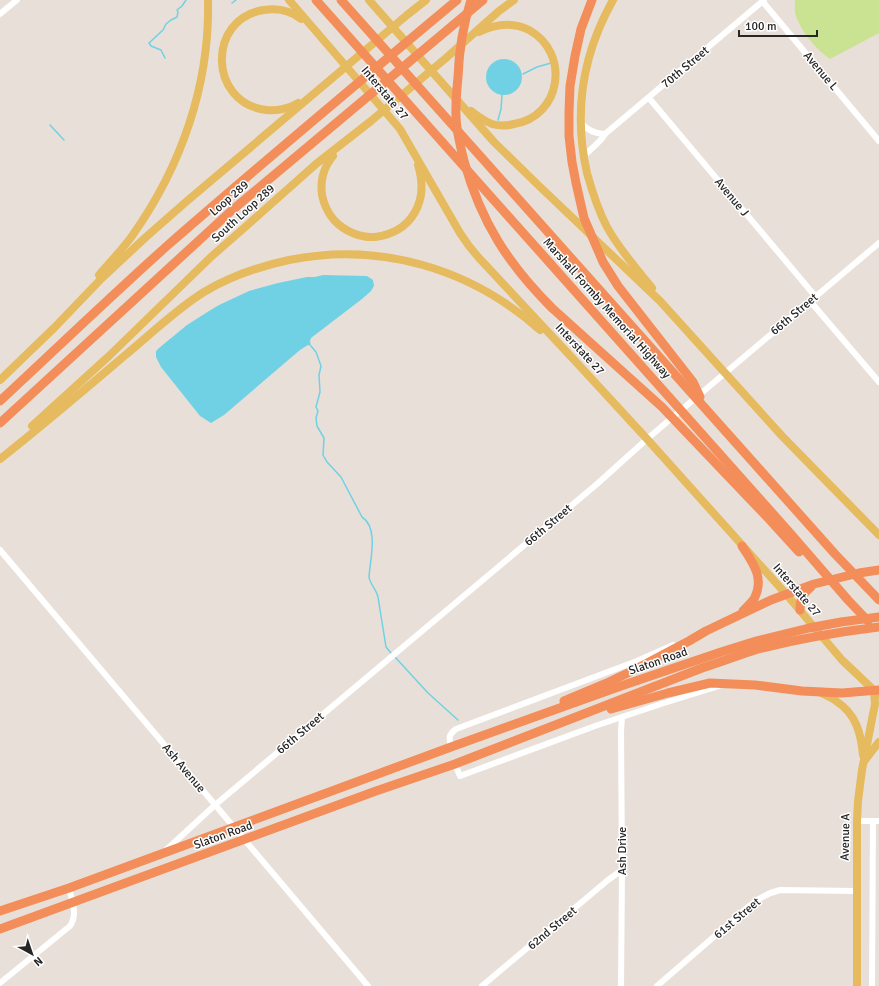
<svg xmlns="http://www.w3.org/2000/svg" width="879" height="986" font-family="Signika,sans-serif">
<style>
.pitch{fill:#c9e393}
.water{fill:#70d1e5}
.lines{fill:none;stroke-linecap:round;stroke-linejoin:round}
.stream{stroke:#70d1e5;stroke-width:1.5}
.minor{stroke:#fff;stroke-width:6}
.major{stroke:#e6ba5f;stroke-width:8}
.highway{stroke:#f38d59;stroke-width:9}
.labels{text-anchor:middle;stroke-width:3;stroke-linejoin:round;paint-order:stroke}
.street-label{font-size:12px;fill:#262626;stroke:#fff}
</style>
<rect width="100%" height="100%" fill="#e8e0d8"/>
<path class="pitch" d="M795,0H879V33L830,59C817,50 801,32 796,16C794,11 795,5 795,0Z"/>
<g class="water">
<circle cx="504" cy="77" r="18"/>
<path d="M323,275L367,276L373,280L374,286L371,291L362,299L311,338L310,341L311,346L308,345L300,350L224,415L211,423L200,416L161,367L156,357V351L159,348L187,325L209,311L219,305L249,291L278,283L307,277H315Z"/>
</g>
<g class="lines">
<g class="stream">
<path d="M232,3L236,0"/>
<path d="M165,58L161,50L151,46L149,43L163,30L166,24L171,20L177,17L178,12L177,10L182,6L186,0"/>
<path d="M523,74L537,67L551,63"/>
<path d="M498,120L501,109L502,95"/>
<path d="M50,125L64,140"/>
<path d="M311,346L316,352L321,366L319,375L320,392L316,407L318,411L316,418L317,426L324,438L323,455L327,462L341,477L362,517C379,528 370,560 369,577C370,584 376,589 378,597L386,647L391,653"/>
<path d="M395,657L428,693L458,720"/>
</g>
<g class="minor">
<path d="M763,2L879,141"/>
<path d="M0,14L17,0"/>
<path d="M649,98L815,296"/>
<path d="M581,123C588,131 595,134 605,134"/>
<path d="M584,156C591,148 600,143 605,134L764,0"/>
<path d="M810,301L879,382"/>
<path d="M0,550L368,986"/>
<path d="M451,747C449,738 448,735 456,729L637,661L673,645"/>
<path d="M455,764L460,776L595,726L664,703L719,686"/>
<path d="M857,821H879"/>
<path d="M165,851L215,805L597,484L647,439L879,243"/>
<path d="M0,983L70,926C78,915 72,901 69,888"/>
<path d="M482,986L608,880L622,870"/>
<path d="M621,986L622,870L621,731L622,717"/>
<path d="M657,986L739,915C751,903 763,894 780,890L857,891"/>
<path d="M872,986L873,821"/>
</g>
<g class="major">
<path d="M289,0L400,129L460,233L469,246L479,258L577,363L647,439L786,594L842,660L879,695"/>
<path d="M369,0L494,142L536,183L660,301L782,436L879,535"/>
<path d="M613,0C582,55 573,111 587,173C592,191 598,210 607,227C619,249 636,268 652,288"/>
<path d="M298,103C289,109 276,111 266,110C208,103 207,18 264,10C278,8 290,10 301,19"/>
<path d="M471,111C478,116 484,121 492,124C499,126 506,126 514,124C561,117 571,53 529,30C513,22 495,24 479,32"/>
<path d="M333,156C323,168 320,180 322,195C324,205 328,213 334,220C344,231 360,238 375,237C413,232 429,200 418,165"/>
<path d="M99,275C110,262 122,250 132,236C181,167 210,85 208,0"/>
<path d="M0,380L54,328L102,278L146,237L187,201L407,15L426,0"/>
<path d="M32,426L109,356L212,256L244,228L316,164L371,121L446,58L499,11L514,0"/>
<path d="M0,459C42,426 83,391 123,357C150,335 175,310 204,292C229,277 261,266 289,260C381,242 470,268 540,330"/>
<path d="M819,692C825,695 831,697 836,701C856,714 861,733 863,755"/>
<path d="M865,760L879,742"/>
<path d="M857,986V821L858,801L862,770L875,704L874,691"/>
</g>
<g class="highway">
<path d="M316,0L790,533L848,600L868,621"/>
<path d="M341,0L835,554L879,600"/>
<path d="M471,0C463,25 459,51 458,77C457,87 456,98 456,108C455,126 460,144 464,161C481,222 508,264 552,308L662,407L767,517L799,552"/>
<path d="M592,0L581,29L575,56L570,86L569,112V136L572,162L576,183L584,218L603,262L618,286L693,382L700,397"/>
<path d="M0,401C56,349 111,296 168,245C263,162 360,81 457,0"/>
<path d="M0,423L230,212L483,0"/>
<path d="M742,546C753,563 765,578 754,599C751,603 747,607 743,611"/>
<path d="M800,610C800,598 802,595 811,587"/>
<path d="M564,701L607,683L636,669L689,641L706,631L771,600L814,584L859,573L879,570"/>
<path d="M611,709L668,693L710,683L755,685L802,691L842,693L879,690"/>
<path d="M0,911L69,888L451,747L621,686L721,652L756,641L809,628L841,622L879,617"/>
<path d="M0,929L376,791L455,764L702,668C721,662 739,655 758,649C798,639 838,632 879,627"/>
</g>
</g>
<g class="labels">
<g class="street-label">
<text transform="translate(685 67) rotate(-40)" y="4">70th Street</text>
<text transform="translate(821 71) rotate(50)" y="4">Avenue L</text>
<text transform="translate(385 93) rotate(50)" y="4">Interstate 27</text>
<text transform="translate(732 197) rotate(50)" y="4">Avenue J</text>
<text transform="translate(229 198) rotate(-41)" y="4">Loop 289</text>
<text transform="translate(243 213) rotate(-42)" y="4">South Loop 289</text>
<text transform="translate(607 308) rotate(48)" y="4">Marshall Formby Memorial Highway</text>
<text transform="translate(794 314) rotate(-40)" y="4">66th Street</text>
<text transform="translate(580 349) rotate(47)" y="4">Interstate 27</text>
<text transform="translate(548 525) rotate(-40)" y="4">66th Street</text>
<text transform="translate(797 590) rotate(49)" y="4">Interstate 27</text>
<text transform="translate(658 661) rotate(-19)" y="4">Slaton Road</text>
<text transform="translate(300 733) rotate(-40)" y="4">66th Street</text>
<text transform="translate(184 768) rotate(50)" y="4">Ash Avenue</text>
<text transform="translate(223 835) rotate(-20)" y="4">Slaton Road</text>
<text transform="translate(845 837) rotate(-89)" y="4">Avenue A</text>
<text transform="translate(622 851) rotate(-90)" y="4">Ash Drive</text>
<text transform="translate(737 918) rotate(-40)" y="4">61st Street</text>
<text transform="translate(552 928) rotate(-40)" y="4">62nd Street</text>
</g>
</g>
<g transform="translate(32 954) rotate(140)" stroke="#ffffff" stroke-width="3" paint-order="stroke">
<path d="M0-3L7 15L0 10L-7 15Z" fill="#262626"/>
<text y="-6" font-size="11" font-weight="bold" text-anchor="middle" fill="#262626">N</text>
</g>
<path d="M739 30v6h78v-6" fill="none" stroke="#262626" stroke-width="2"/>
<text x="745" y="30" font-size="12" fill="#262626" stroke="#ffffff" stroke-width="3" paint-order="stroke">100 m</text>
</svg>
